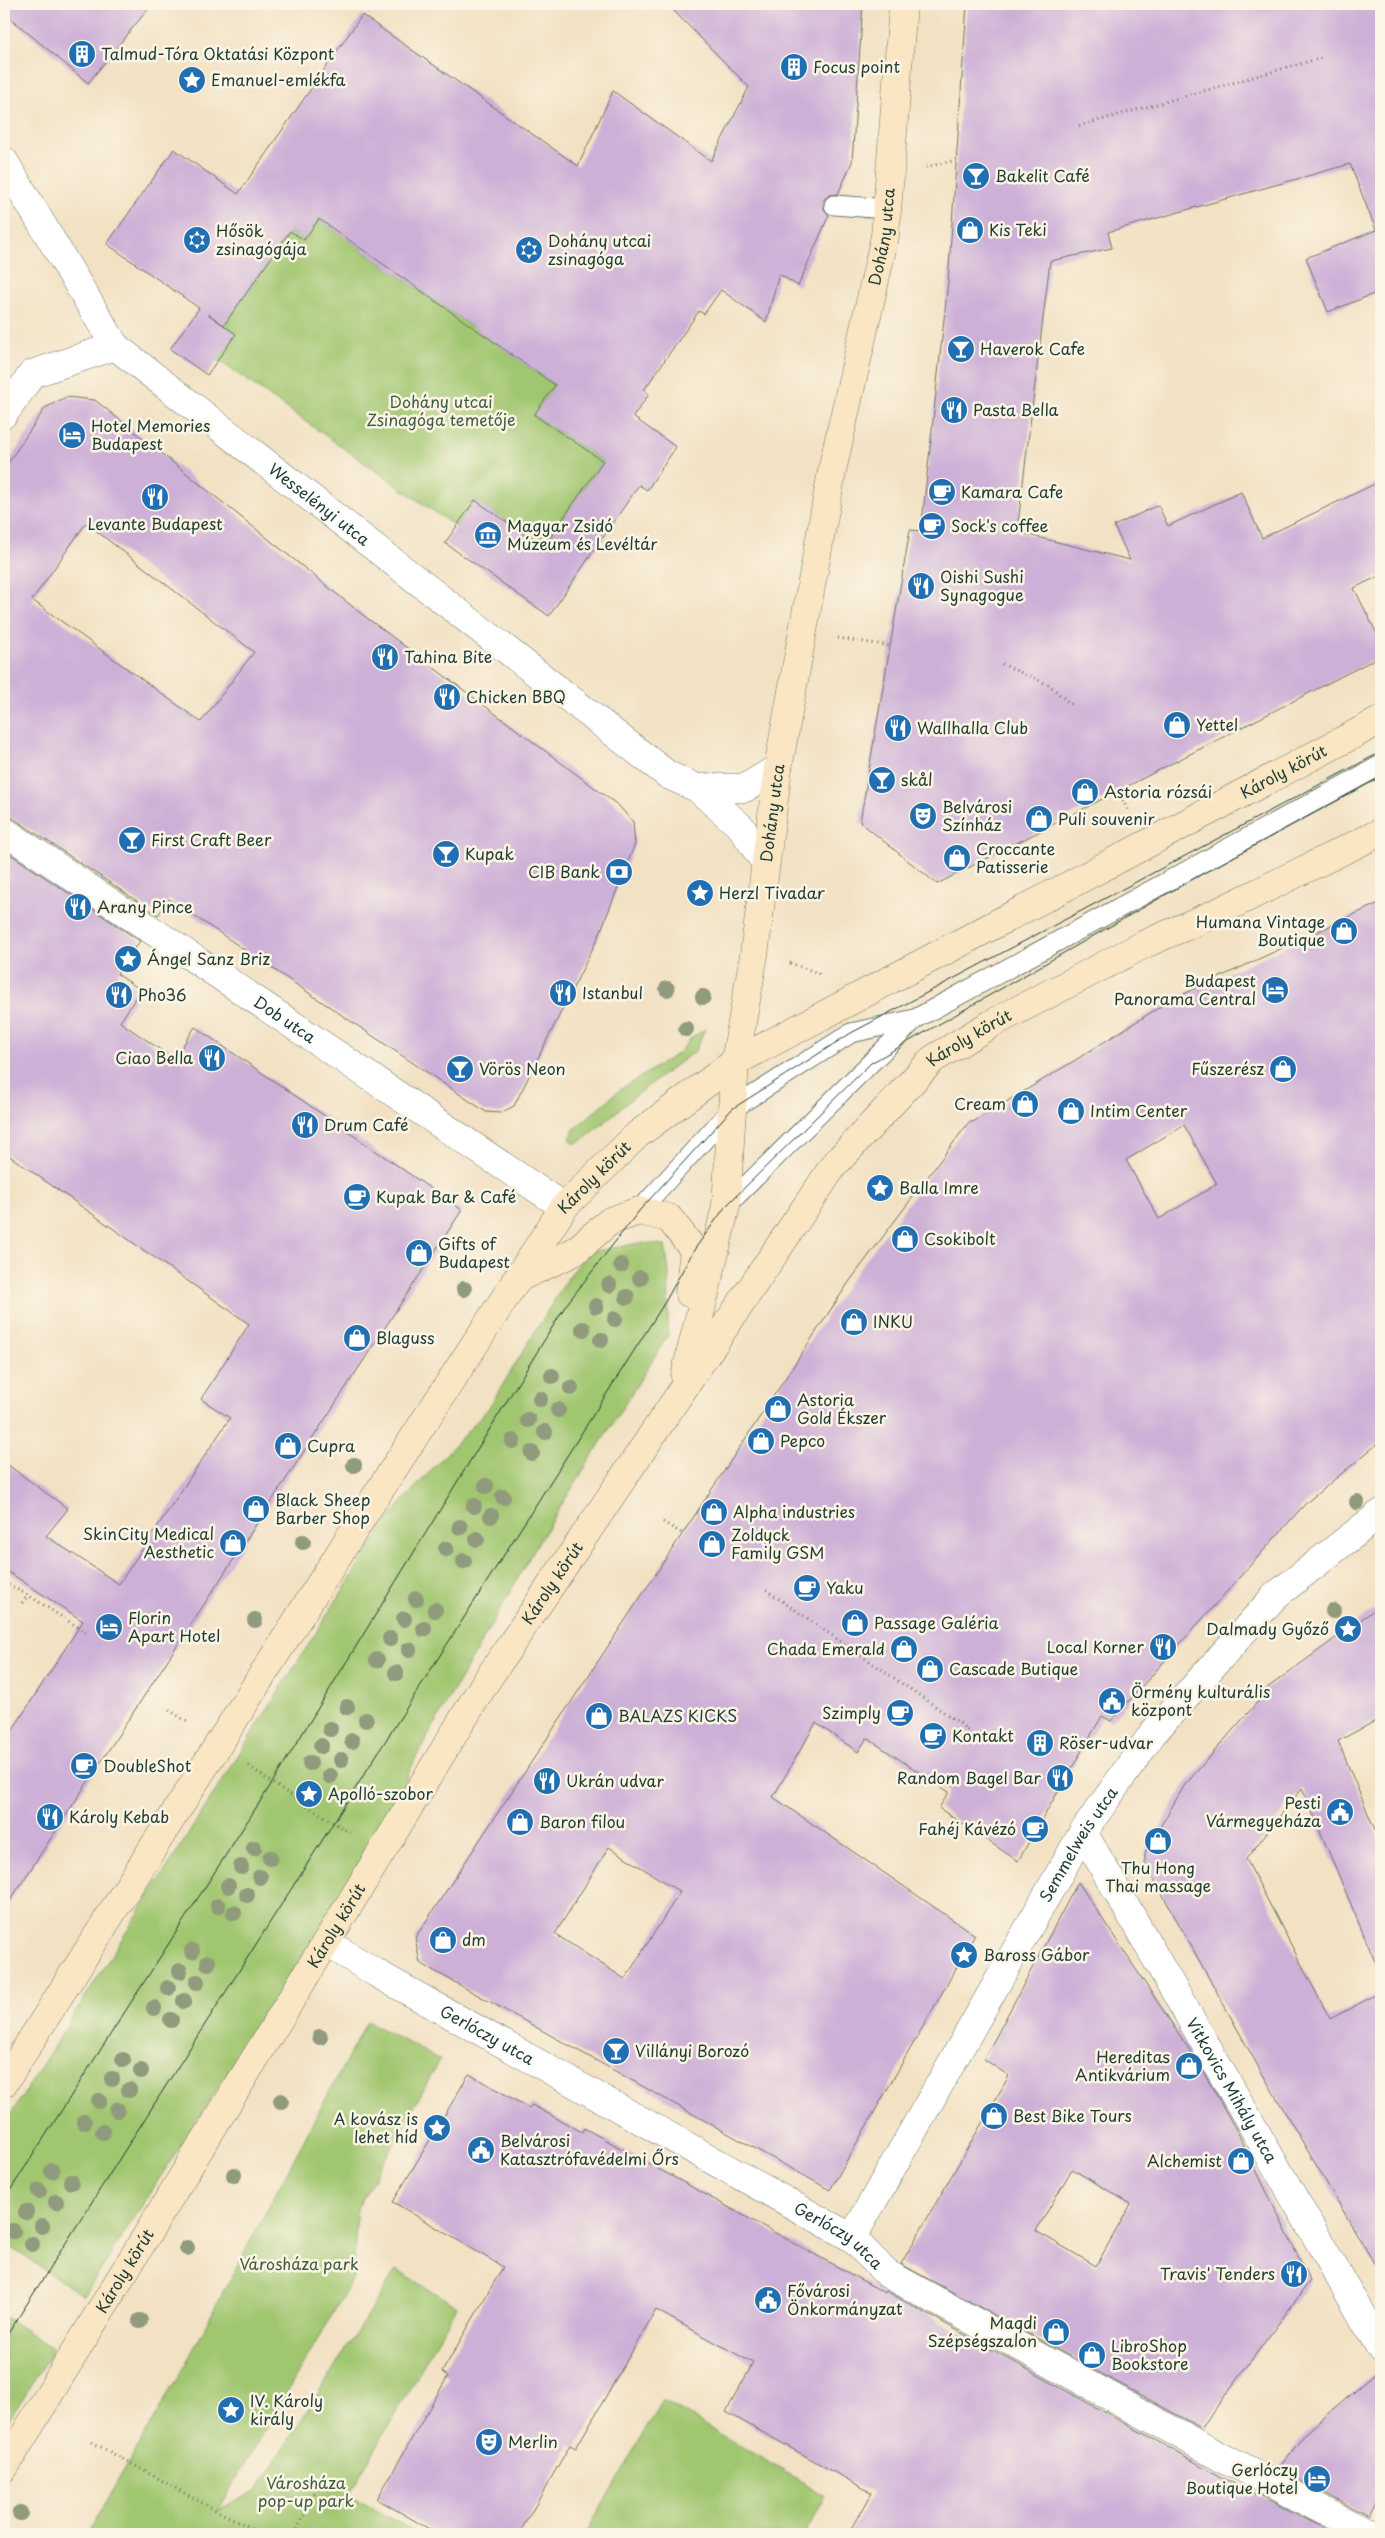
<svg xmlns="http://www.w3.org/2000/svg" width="1385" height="2538" font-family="'Playpen Sans',sans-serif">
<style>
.green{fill:#a0c670;stroke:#608252}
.building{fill:#cdb0d7;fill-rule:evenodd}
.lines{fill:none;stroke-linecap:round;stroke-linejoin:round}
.lane-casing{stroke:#697666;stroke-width:21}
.street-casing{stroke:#697666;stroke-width:29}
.secondary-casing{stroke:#697666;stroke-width:29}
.path{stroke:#697666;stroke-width:3;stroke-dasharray:1 4;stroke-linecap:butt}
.lane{stroke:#fff;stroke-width:19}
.street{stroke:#fff;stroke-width:28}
.secondary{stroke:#fbe6c4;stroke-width:28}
.tram{stroke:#1f3d34;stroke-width:1}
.tree{fill:#909a7d}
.labels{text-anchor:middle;stroke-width:5;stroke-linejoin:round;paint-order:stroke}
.poi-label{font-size:16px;fill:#1f3d34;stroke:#fcf5e5;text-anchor:start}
.street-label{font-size:16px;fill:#1f3d34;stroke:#fcf5e5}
.park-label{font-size:16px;fill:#3f5f43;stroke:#fcf5e5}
</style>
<rect width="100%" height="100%" fill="#fcf5e5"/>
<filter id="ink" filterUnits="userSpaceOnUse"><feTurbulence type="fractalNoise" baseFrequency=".02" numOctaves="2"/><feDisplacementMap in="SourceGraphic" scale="10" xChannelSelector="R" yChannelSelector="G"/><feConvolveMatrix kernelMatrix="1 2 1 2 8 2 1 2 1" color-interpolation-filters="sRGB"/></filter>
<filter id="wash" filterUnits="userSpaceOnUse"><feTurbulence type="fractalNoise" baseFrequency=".0096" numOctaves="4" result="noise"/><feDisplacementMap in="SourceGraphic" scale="20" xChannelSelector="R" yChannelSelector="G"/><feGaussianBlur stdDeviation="1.12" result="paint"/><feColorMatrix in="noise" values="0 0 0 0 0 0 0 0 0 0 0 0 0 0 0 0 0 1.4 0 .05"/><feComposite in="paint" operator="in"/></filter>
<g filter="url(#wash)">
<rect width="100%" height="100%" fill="#f2e1c3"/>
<g class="green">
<path d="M319,219L555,385L534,415L603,461L543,547L475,500L456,527L218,360L224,325L290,231L304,240Z"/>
<path d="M705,1029L695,1051L636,1095L586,1138L574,1144L570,1139L574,1129L621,1089L680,1052L691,1038Z"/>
<path d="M640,1243L665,1245L669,1273L668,1335L536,1546L416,1757L384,1829L84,2296L4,2243V2125L383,1527L410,1493L488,1409L569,1276L589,1252Z"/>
<path d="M367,2021L440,2060L357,2209L353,2279L218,2510L257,2490L396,2270L457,2306L349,2495L419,2534H87L187,2361Z"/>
<path d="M4,2316L54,2349L7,2423L4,2421Z"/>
<path d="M662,2400L826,2496L805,2534H586Z"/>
</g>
<g id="blocks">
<g class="building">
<path d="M4,4H152L88,83L4,13Z"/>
<path d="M667,4H863L852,162L838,194L830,195L824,199V209L829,215L798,286L779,274L766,322L721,290L704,314L699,311L644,390L649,394L633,417L676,447L647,490L639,485L549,616L445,543L475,500L543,547L603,461L534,415L555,385L319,219L304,240L290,231L224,325L208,314L236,334L207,375L170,349L199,308L107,244L174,149L238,194L362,15L578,166L613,91L711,161L749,87Z"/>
<path d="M967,4H1381V291L1328,312L1306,258L1376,230L1350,164L1108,232L1112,248L1050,261L1017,532L1130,560L1114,526L1158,505L1168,526L1241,492L1262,538L1381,481V575L1354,588L1381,642V656L937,884L860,822L910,530L921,531L948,282Z"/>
<path d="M66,397L95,400L363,615L619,806L633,822L635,844L598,938L514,1106L500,1113L486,1112L169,899L158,915L13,818L4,816V469L45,408ZM86,523L254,652L201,722L32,600Z"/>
<path d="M4,850L140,941L117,974L141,990L120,1022L174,1059L195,1027L462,1210L4,1910V1743L83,1621L4,1569V1462L68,1509L46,1536L119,1584L230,1418L201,1399L249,1324L4,1152Z"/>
<path d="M1381,902V1441L1306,1503L1111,1721L1102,1716L1018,1861L939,1808L949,1792L867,1738L858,1752L816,1723L773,1797L975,1935L830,2190L420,1963L415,1938L849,1282L969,1122H973L1069,1064L1171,1000ZM1184,1125L1217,1184L1159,1219L1126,1160ZM609,1847L680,1892L625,1979L555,1934Z"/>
<path d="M1381,1605V1718L1338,1741L1381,1845V1976L1302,1788L1246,1859L1330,2019L1381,1992V2275L1259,2068L1145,1863V1853L1184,1786L1261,1698L1259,1694Z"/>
<path d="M1078,1882L1198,2063L1238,2133L1310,2281L1201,2428L901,2264L1009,2076L984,2059ZM1072,2169L1131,2204L1096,2266L1036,2231Z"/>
<path d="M469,2074L529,2108L532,2105L582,2132L584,2128L885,2293L886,2291L1256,2496L1258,2494L1335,2534H849L872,2493L726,2412L753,2363L656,2310L576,2448L570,2445L519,2534H438L377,2499L448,2376L442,2372L503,2267L393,2202Z"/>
<path d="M1381,2369V2490L1368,2516L1278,2469L1306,2433Z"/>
</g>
</g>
</g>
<g filter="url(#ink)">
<use href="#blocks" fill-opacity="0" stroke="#697666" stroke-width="1"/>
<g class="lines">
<g class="lane-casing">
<g id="lane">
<path d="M834,205L889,209"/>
<path d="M726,1206L915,1019L1381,765"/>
<path d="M639,1211L732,1109L851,1033L915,1019"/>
</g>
</g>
<g class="street-casing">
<g id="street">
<path id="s1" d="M4,161L115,346L668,775L697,788L741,827L764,861"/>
<path d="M4,414L32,374L115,346"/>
<path d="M697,788H745L778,768"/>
<path id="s2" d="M4,831L564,1207"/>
<path id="s3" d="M1083,1832L1381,2349"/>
<path id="s4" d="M326,1942L376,1973L852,2238L886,2273L1199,2445L1364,2532L1379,2534"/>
<path id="s5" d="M852,2238L1083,1832L1153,1733L1275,1596L1381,1513"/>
</g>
</g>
<g class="secondary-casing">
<g id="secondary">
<path d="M516,1279L574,1252L610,1221L639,1211L669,1218L694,1250L689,1293"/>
<path id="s6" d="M685,1376L726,1206L735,1062L754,955L778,768L833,466L885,236L903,4"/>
<path id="s7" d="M4,2083L370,1505L564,1207L637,1135L735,1062L1381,720"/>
<path id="s8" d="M4,2468L485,1683L834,1165L933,1059L991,1024L1145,944L1218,912L1381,832"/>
</g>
</g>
<g class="path">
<path d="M1079,126L1321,58"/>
<path d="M926,167L957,160"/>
<path d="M838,638L890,646"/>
<path d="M1002,664L1049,685L1072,705"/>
<path d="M1118,791L1129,812"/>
<path d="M790,963L818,973L820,976"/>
<path d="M663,1522L683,1534"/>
<path d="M4,1583L28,1595L87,1633"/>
<path d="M766,1590L961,1724L984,1748"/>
<path d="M22,1603L28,1595"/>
<path d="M169,1710L189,1723"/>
<path d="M249,1766L272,1783L350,1833"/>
<path d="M92,2442L217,2511L264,2534"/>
<path d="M295,2534L323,2475"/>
</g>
<use href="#lane" class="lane"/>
<use href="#street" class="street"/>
<use href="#secondary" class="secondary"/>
<g class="tram">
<path d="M4,2200L272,1783L566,1305L639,1211L732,1109L851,1033L1381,752"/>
<path d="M4,2340L665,1302L694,1250L726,1206L871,1063L1200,875L1381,777"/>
</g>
</g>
<g class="tree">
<circle cx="667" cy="989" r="8"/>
<circle cx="703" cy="997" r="8"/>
<circle cx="686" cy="1029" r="8"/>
<circle cx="621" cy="1265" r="8"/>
<circle cx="640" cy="1278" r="8"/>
<circle cx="609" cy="1285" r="8"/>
<circle cx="464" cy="1289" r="8"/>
<circle cx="627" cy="1297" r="8"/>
<circle cx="596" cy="1306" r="8"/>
<circle cx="615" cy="1319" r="8"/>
<circle cx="583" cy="1329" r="8"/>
<circle cx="601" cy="1340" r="8"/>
<circle cx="552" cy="1376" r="8"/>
<circle cx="571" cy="1388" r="8"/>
<circle cx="540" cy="1399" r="8"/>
<circle cx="558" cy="1410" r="8"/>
<circle cx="528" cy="1420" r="8"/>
<circle cx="545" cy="1432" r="8"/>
<circle cx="513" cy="1441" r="8"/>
<circle cx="532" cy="1453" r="8"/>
<circle cx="354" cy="1465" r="8"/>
<circle cx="486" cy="1486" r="8"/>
<circle cx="503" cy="1497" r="8"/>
<circle cx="1357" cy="1502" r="8"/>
<circle cx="474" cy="1506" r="8"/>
<circle cx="491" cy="1516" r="8"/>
<circle cx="460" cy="1527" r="8"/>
<circle cx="477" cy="1539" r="8"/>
<circle cx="303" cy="1542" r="8"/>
<circle cx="446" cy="1549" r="8"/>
<circle cx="464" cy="1561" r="8"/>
<circle cx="416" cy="1599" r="8"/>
<circle cx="435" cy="1610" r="8"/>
<circle cx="1333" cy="1611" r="8"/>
<circle cx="404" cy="1619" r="8"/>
<circle cx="255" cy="1620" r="8"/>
<circle cx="424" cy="1629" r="8"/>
<circle cx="390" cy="1639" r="8"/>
<circle cx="409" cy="1650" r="8"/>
<circle cx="377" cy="1660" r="8"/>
<circle cx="396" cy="1673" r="8"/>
<circle cx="347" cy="1707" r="8"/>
<circle cx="366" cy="1720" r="8"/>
<circle cx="330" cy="1729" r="8"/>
<circle cx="352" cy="1741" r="8"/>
<circle cx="321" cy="1746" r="8"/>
<circle cx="341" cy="1760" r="8"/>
<circle cx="310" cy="1763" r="8"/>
<circle cx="330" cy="1776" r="8"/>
<circle cx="254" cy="1848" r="8"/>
<circle cx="270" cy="1858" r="8"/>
<circle cx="241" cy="1867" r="8"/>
<circle cx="260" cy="1877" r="8"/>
<circle cx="228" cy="1886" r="8"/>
<circle cx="247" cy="1895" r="8"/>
<circle cx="218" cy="1906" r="8"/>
<circle cx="234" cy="1913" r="8"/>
<circle cx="192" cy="1951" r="8"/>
<circle cx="208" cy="1963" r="8"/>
<circle cx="180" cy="1971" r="8"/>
<circle cx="197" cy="1982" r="8"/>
<circle cx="168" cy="1988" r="8"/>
<circle cx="184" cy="2001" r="8"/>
<circle cx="154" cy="2008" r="8"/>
<circle cx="171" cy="2020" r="8"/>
<circle cx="320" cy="2037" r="8"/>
<circle cx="123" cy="2060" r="8"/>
<circle cx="141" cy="2071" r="8"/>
<circle cx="112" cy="2079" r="8"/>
<circle cx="129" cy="2090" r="8"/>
<circle cx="99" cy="2101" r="8"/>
<circle cx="281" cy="2101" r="8"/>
<circle cx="117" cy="2110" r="8"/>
<circle cx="84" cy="2122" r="8"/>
<circle cx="103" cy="2132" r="8"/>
<circle cx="52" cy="2171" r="8"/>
<circle cx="234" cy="2175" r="8"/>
<circle cx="71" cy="2182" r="8"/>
<circle cx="39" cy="2191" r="8"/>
<circle cx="56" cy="2202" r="8"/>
<circle cx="26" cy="2212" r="8"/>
<circle cx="42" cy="2226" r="8"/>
<circle cx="13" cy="2231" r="8"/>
<circle cx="32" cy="2244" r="8"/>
<circle cx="187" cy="2248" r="8"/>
<circle cx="140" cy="2321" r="8"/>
<circle cx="20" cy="2513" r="8"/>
</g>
</g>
<defs>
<g id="building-disc" transform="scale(1.4375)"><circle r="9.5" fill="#1f6fb2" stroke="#fcf5e5"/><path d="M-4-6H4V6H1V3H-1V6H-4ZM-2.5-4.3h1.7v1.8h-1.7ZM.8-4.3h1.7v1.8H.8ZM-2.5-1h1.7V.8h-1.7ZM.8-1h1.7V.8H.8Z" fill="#fff"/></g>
<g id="sight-disc" transform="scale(1.4375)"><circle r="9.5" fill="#1f6fb2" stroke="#fcf5e5"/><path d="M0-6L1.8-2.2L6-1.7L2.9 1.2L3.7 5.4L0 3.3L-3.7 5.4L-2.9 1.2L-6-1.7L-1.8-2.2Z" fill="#fff"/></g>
<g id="bar-disc" transform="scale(1.4375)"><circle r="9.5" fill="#1f6fb2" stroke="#fcf5e5"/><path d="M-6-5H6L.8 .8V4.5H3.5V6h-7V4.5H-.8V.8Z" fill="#fff"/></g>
<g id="shop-disc" transform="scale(1.4375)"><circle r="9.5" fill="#1f6fb2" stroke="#fcf5e5"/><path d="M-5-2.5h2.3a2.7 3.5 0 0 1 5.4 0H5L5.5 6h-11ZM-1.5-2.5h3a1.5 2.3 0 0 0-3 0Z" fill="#fff"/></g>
<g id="synagogue-disc" transform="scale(1.4375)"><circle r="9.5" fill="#1f6fb2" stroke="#fcf5e5"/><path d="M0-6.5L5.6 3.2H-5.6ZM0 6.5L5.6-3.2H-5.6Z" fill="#fff"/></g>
<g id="restaurant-disc" transform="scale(1.4375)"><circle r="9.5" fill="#1f6fb2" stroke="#fcf5e5"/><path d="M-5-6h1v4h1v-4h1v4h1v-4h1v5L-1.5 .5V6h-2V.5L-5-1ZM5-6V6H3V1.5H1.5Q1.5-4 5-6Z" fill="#fff"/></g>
<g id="hotel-disc" transform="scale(1.4375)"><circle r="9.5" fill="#1f6fb2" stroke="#fcf5e5"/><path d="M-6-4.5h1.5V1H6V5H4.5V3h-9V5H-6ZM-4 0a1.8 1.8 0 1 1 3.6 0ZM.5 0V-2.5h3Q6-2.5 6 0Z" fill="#fff"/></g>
<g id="cafe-disc" transform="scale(1.4375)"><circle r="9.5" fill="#1f6fb2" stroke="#fcf5e5"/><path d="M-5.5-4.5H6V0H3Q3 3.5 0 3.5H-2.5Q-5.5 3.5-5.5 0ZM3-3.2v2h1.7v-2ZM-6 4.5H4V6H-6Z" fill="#fff"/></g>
<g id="museum-disc" transform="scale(1.4375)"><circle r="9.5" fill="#1f6fb2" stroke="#fcf5e5"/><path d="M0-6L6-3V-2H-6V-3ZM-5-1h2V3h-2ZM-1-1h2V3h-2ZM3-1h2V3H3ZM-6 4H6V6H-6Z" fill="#fff"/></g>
<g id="theatre-disc" transform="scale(1.4375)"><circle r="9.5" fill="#1f6fb2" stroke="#fcf5e5"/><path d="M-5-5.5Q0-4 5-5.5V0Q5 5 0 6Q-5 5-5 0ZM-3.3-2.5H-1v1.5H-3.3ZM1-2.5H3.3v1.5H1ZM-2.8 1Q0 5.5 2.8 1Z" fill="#fff"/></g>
<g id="bank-disc" transform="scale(1.4375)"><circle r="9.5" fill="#1f6fb2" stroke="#fcf5e5"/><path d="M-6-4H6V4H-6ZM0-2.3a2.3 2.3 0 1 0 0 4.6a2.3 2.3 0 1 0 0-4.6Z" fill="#fff"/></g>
<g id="civic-disc" transform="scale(1.4375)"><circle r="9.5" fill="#1f6fb2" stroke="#fcf5e5"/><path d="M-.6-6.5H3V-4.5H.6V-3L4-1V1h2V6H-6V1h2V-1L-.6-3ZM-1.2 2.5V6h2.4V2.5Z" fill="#fff"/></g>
</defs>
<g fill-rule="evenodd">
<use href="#building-disc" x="82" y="54"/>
<use href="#building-disc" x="794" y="67"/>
<use href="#sight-disc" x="192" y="80"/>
<use href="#bar-disc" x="976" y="176"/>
<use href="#shop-disc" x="970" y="230"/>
<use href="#synagogue-disc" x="197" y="240"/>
<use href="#synagogue-disc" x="529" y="250"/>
<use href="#bar-disc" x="961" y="349"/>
<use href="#restaurant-disc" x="954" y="410"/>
<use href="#hotel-disc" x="72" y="435"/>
<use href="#cafe-disc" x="942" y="492"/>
<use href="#restaurant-disc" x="155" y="497"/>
<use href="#cafe-disc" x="932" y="526"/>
<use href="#museum-disc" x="488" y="535"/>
<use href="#restaurant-disc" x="921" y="586"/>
<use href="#restaurant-disc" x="385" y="657"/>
<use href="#restaurant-disc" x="447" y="697"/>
<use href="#shop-disc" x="1177" y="725"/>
<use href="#restaurant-disc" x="898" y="728"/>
<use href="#bar-disc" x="882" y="780"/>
<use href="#shop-disc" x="1085" y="792"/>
<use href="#theatre-disc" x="923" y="816"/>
<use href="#shop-disc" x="1039" y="819"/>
<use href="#bar-disc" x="132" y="840"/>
<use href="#bar-disc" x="446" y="854"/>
<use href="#shop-disc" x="957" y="858"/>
<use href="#bank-disc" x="619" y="872"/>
<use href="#sight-disc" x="700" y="893"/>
<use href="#restaurant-disc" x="78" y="907"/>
<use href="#shop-disc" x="1344" y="931"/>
<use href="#sight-disc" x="128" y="959"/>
<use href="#hotel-disc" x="1275" y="990"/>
<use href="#restaurant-disc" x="563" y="993"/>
<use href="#restaurant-disc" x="119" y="995"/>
<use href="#restaurant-disc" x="212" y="1058"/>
<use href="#bar-disc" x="460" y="1069"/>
<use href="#shop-disc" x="1283" y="1069"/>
<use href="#shop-disc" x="1025" y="1104"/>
<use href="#shop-disc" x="1071" y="1111"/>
<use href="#restaurant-disc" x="305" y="1125"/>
<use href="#sight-disc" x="880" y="1188"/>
<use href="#cafe-disc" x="357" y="1197"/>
<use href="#shop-disc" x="905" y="1239"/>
<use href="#shop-disc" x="419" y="1253"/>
<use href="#shop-disc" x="854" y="1322"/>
<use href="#shop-disc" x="357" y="1338"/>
<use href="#shop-disc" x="778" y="1409"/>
<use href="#shop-disc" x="761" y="1441"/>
<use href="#shop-disc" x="288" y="1446"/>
<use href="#shop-disc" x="256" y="1509"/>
<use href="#shop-disc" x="714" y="1512"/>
<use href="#shop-disc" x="233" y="1543"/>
<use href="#shop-disc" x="712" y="1544"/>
<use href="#cafe-disc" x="807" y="1588"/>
<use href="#shop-disc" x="855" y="1623"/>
<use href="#hotel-disc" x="109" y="1627"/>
<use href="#sight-disc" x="1348" y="1629"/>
<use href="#restaurant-disc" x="1163" y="1647"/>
<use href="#shop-disc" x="904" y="1649"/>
<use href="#shop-disc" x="930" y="1669"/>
<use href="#civic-disc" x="1112" y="1701"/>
<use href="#cafe-disc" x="900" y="1713"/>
<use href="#shop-disc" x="599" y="1716"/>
<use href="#cafe-disc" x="933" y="1736"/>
<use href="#building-disc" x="1040" y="1743"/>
<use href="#cafe-disc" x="84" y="1766"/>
<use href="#restaurant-disc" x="1060" y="1778"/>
<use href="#restaurant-disc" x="547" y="1781"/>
<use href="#sight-disc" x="309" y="1794"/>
<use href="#civic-disc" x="1340" y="1812"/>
<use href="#restaurant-disc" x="50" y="1817"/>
<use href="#shop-disc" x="520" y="1822"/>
<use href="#cafe-disc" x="1035" y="1829"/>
<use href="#shop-disc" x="1158" y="1841"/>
<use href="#shop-disc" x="443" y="1940"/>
<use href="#sight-disc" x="964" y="1955"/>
<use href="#bar-disc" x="616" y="2051"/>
<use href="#shop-disc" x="1189" y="2066"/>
<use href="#shop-disc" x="994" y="2116"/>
<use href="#sight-disc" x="437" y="2128"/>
<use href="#civic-disc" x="481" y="2150"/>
<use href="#shop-disc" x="1241" y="2161"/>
<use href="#restaurant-disc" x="1294" y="2274"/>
<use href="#civic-disc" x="768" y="2300"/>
<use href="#shop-disc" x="1056" y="2332"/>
<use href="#shop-disc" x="1092" y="2355"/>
<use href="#sight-disc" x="231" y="2410"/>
<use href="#theatre-disc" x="489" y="2442"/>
<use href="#hotel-disc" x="1317" y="2479"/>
</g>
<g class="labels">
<g class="poi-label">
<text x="101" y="60">Talmud-Tóra Oktatási Központ</text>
<text x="813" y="73">Focus point</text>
<text x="211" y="86">Emanuel-emlékfa</text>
<text x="995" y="182">Bakelit Café</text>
<text x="989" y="236">Kis Teki</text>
<text x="216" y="237">Hősök<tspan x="216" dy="18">zsinagógája</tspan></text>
<text x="548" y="247">Dohány utcai<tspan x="548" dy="18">zsinagóga</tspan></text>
<text x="980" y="355">Haverok Cafe</text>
<text x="973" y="416">Pasta Bella</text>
<text x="91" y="432">Hotel Memories<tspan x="91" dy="18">Budapest</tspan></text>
<text x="961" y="498">Kamara Cafe</text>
<text x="155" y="530" text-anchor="middle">Levante Budapest</text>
<text x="507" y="532">Magyar Zsidó<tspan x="507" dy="18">Múzeum és Levéltár</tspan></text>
<text x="951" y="532">Sock's coffee</text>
<text x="940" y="583">Oishi Sushi<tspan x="940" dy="18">Synagogue</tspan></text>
<text x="404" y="663">Tahina Bite</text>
<text x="466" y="703">Chicken BBQ</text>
<text x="1196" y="731">Yettel</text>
<text x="917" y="734">Wallhalla Club</text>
<text x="901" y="786">skål</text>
<text x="1104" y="798">Astoria rózsái</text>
<text x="942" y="813">Belvárosi<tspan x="942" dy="18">Színház</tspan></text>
<text x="1058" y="825">Puli souvenir</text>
<text x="151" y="846">First Craft Beer</text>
<text x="976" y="855">Croccante<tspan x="976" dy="18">Patisserie</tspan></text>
<text x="465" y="860">Kupak</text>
<text x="600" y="878" text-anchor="end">CIB Bank</text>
<text x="719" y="899">Herzl Tivadar</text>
<text x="97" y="913">Arany Pince</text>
<text x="1325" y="928" text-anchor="end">Humana Vintage<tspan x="1325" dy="18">Boutique</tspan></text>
<text x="147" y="965">Ángel Sanz Briz</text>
<text x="1256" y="987" text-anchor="end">Budapest<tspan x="1256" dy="18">Panorama Central</tspan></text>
<text x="582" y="999">Istanbul</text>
<text x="138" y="1001">Pho36</text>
<text x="193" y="1064" text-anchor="end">Ciao Bella</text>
<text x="479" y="1075">Vörös Neon</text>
<text x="1264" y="1075" text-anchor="end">Fűszerész</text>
<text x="1006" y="1110" text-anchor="end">Cream</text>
<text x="1090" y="1117">Intim Center</text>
<text x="324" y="1131">Drum Café</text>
<text x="899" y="1194">Balla Imre</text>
<text x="376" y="1203">Kupak Bar &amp; Café</text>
<text x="924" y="1245">Csokibolt</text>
<text x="438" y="1250">Gifts of<tspan x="438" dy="18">Budapest</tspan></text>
<text x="873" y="1328">INKU</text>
<text x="376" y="1344">Blaguss</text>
<text x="797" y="1406">Astoria<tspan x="797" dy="18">Gold Ékszer</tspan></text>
<text x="780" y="1447">Pepco</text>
<text x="307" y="1452">Cupra</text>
<text x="275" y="1506">Black Sheep<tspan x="275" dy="18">Barber Shop</tspan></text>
<text x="733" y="1518">Alpha industries</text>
<text x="214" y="1540" text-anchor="end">SkinCity Medical<tspan x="214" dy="18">Aesthetic</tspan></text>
<text x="731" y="1541">Zoldyck<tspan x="731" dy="18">Family GSM</tspan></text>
<text x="826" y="1594">Yaku</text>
<text x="128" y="1624">Florin<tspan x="128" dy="18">Apart Hotel</tspan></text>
<text x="874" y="1629">Passage Galéria</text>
<text x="1329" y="1635" text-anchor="end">Dalmady Győző</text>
<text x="1144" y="1653" text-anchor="end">Local Korner</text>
<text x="885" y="1655" text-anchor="end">Chada Emerald</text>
<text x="949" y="1675">Cascade Butique</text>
<text x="1131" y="1698">Örmény kulturális<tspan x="1131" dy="18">központ</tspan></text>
<text x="881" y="1719" text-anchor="end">Szimply</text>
<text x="618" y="1722">BALAZS KICKS</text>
<text x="952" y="1742">Kontakt</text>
<text x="1059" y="1749">Röser-udvar</text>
<text x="103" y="1772">DoubleShot</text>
<text x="1041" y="1784" text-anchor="end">Random Bagel Bar</text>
<text x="566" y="1787">Ukrán udvar</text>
<text x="328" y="1800">Apolló-szobor</text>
<text x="1321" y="1809" text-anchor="end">Pesti<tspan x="1321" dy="18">Vármegyeháza</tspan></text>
<text x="69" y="1823">Károly Kebab</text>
<text x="539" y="1828">Baron filou</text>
<text x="1016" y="1835" text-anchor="end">Fahéj Kávézó</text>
<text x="1158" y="1874" text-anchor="middle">Thu Hong<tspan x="1158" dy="18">Thai massage</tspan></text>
<text x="462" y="1946">dm</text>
<text x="983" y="1961">Baross Gábor</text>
<text x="635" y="2057">Villányi Borozó</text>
<text x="1170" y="2063" text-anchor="end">Hereditas<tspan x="1170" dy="18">Antikvárium</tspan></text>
<text x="1013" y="2122">Best Bike Tours</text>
<text x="418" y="2125" text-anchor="end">A kovász is<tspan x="418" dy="18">lehet híd</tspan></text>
<text x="500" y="2147">Belvárosi<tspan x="500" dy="18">Katasztrófavédelmi Őrs</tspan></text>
<text x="1222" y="2167" text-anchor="end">Alchemist</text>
<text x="1275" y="2280" text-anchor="end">Travis' Tenders</text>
<text x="787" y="2297">Fővárosi<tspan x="787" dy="18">Önkormányzat</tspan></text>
<text x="1037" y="2329" text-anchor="end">Magdi<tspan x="1037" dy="18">Szépségszalon</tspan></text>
<text x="1111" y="2352">LibroShop<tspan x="1111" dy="18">Bookstore</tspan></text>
<text x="250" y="2407">IV. Károly<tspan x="250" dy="18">király</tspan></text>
<text x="508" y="2448">Merlin</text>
<text x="1298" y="2476" text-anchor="end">Gerlóczy<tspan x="1298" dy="18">Boutique Hotel</tspan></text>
</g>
<g class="street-label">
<text dy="6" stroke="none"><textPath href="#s6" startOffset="1158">Dohány utca</textPath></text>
<text dy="6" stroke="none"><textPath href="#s1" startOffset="474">Wesselényi utca</textPath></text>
<text dy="6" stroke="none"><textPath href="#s7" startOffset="1885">Károly körút</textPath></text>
<text dy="6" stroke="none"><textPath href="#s6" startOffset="571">Dohány utca</textPath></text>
<text dy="6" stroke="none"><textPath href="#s2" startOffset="338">Dob utca</textPath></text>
<text dy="6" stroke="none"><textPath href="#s8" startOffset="1732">Károly körút</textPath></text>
<text dy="6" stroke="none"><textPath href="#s7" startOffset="1082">Károly körút</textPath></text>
<text dy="6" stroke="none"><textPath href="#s8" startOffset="1041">Károly körút</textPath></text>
<text dy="6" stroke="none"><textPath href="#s5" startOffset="454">Semmelweis utca</textPath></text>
<text dy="6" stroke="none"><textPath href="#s8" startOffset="636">Károly körút</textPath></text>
<text dy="6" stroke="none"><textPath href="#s4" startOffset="186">Gerlóczy utca</textPath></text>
<text dy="6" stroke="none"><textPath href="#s3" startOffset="298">Vitkovics Mihály utca</textPath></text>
<text dy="6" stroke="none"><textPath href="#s4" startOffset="591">Gerlóczy utca</textPath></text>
<text dy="6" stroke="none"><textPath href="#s8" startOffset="231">Károly körút</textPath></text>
</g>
<g class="park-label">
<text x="441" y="408">Dohány utcai<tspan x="441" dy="18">Zsinagóga temetője</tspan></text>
<text x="299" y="2270">Városháza park</text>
<text x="306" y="2489">Városháza<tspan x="306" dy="18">pop-up park</tspan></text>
</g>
</g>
<rect width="1385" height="2538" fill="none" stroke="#fcf5e5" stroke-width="20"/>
</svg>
